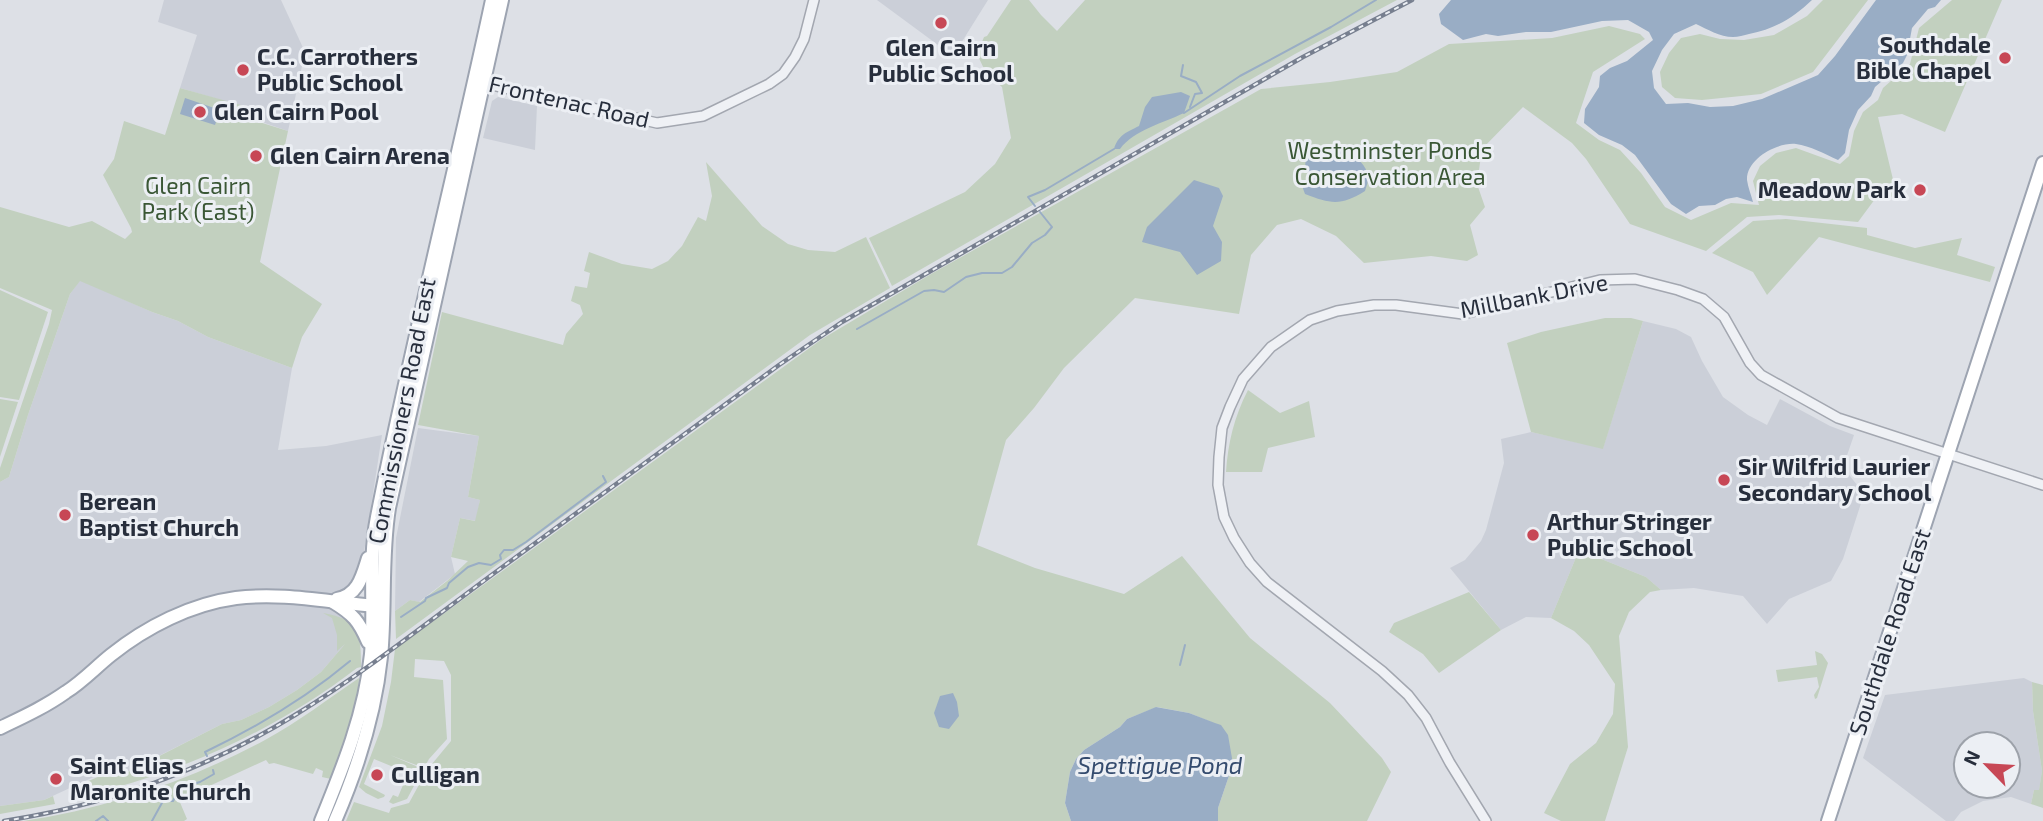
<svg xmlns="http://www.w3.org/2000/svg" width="2043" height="821" font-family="'Exo 2',sans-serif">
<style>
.built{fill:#cbcfd8;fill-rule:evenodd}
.green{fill:#c2d0bf}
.water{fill:#99adc5}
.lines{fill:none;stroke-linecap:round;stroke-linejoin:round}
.stream{stroke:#99adc5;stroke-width:2}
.minor-casing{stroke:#a3a7b0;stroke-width:12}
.major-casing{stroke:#9da4b1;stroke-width:16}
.minor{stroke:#eff1f5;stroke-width:9}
.major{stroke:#fff;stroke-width:12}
.rail-casing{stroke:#777f8f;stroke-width:4.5}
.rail{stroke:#eceff4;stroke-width:2;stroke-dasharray:5;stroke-linecap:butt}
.poi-dot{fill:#c74755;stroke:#eceff4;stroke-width:2.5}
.labels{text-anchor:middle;stroke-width:6;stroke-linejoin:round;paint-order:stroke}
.poi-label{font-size:23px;font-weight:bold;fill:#272e3c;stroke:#eceff4;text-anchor:start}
.street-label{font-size:23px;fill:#272e3c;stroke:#eceff4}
.park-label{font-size:23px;fill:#3a5735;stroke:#eceff4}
.water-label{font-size:24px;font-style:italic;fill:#344b6e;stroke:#eceff4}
</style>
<rect width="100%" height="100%" fill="#dde0e6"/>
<g class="built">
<path d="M164,0H281L305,52L288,131L256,120L259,111L180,88L197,35L158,22Z"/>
<path d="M877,0H988L953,56Z"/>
<path d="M498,97L537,106L535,150L483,138L492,101Z"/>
<path d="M80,280L152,312L178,321L208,337L292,368L278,450L326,446L382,435L351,637L321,672L297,690L269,707L241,720L222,724L125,773L123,766L98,775L44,800L0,806V482L9,477L28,415L70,294Z"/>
<path d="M1643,321L1676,329L1691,337L1702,361L1723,397L1748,415L1767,425L1780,399L1830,426L1854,435L1843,467L1864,494L1843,559L1831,581L1789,599L1767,624L1743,596L1694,588L1661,590L1646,577L1579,550L1551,618L1526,617L1501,630L1450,568L1465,560L1481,541L1486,530L1504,463L1501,439L1531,432L1603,448Z"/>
<path d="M418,428L479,436L468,497L480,500L476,521L460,518L451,557L455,574L419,602L410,600L395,611L396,538Z"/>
<path d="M2024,678L2032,682L2033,711L2042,771L2039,791L2034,790L2031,804L2011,797L1983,801L1961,812L1954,821H1946L1863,758L1885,695ZM1966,744H2008V786H1966Z"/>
</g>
<g class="green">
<path d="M1011,0H1029L1041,15L1057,31L1085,0H1397L1295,54L892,286L869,238L965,192L995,164L1011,138L1002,87L986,73L977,54L984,37L987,36Z"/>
<path d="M1823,0H1868L1813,72L1761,94L1702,100L1675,98L1662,87L1660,72L1669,53L1681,38L1700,34L1720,39L1744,40L1774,35L1807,16Z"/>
<path d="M1952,0H2002L1945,132L1902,114L1878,117L1897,196L1875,199L1858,222L1779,215L1747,217L1706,251L1630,224L1586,159L1572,143L1523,107L1482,149L1477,184L1485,207L1470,225L1478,255L1467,261L1431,256L1364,263L1336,236L1301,219L1277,225L1251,255L1239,314L1135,298L1064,368L1034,408L1006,440L977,545L1035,568L1124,594L1182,556L1250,638L1330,703L1382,758L1391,772L1367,821H1218V808L1233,764L1221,726L1189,713L1157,707L1127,719L1120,727L1084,750L1076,759L1070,772L1065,803L1071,821H346L354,802L389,813L391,808L409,803L427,770L451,741V675L444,661L415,659L414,677L443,680L447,739L429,759L424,768L390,755L423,769L407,799L393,804L389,802L393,795L398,797L408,773L374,759L364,784L385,795L384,797L378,799L366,793L359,787L382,726L391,682L395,649L822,339L931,274L1261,89L1330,82L1397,72L1449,44L1552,38L1609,26L1640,34L1645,39L1593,72L1576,123L1599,140L1620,150L1641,173L1665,207L1691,220L1731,203L1759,205L1753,181L1760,166L1776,153L1796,148L1840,164L1849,156L1854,131L1863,112L1878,100L1883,88L1910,64L1919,28Z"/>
<path d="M180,88L259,110L256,121L288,131L260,262L322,304L302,337L292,368L208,337L178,321L152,312L80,281L70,294L28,415L9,477L0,482V468L49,324L52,310L0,288V207L69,227L92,221L125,239L132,232L131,228L103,175L114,159L124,121L165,135Z"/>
<path d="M706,162L762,226L788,244L808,250L835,252L866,237L890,288L810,335L396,639L395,611L410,600L420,602L447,581L468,561L451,557L460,518L475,521L480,500L468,497L479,436L418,425L442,312L563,345L566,334L583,314L580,305L571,301L575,286L587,288L590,273L584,271L589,252L622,264L652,269L668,261L682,246L698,217L706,221L712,196Z"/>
<path d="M1786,219L1867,228V235L1915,248L1962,238L1957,255L1995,267L1990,282L1819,237L1767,295L1753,272L1712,253L1753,221Z"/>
<path d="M0,290L48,312L19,400L0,397Z"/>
<path d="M1605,318H1631L1643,321L1603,449L1531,432L1507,343L1541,332Z"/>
<path d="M1248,390L1280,413L1309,401L1315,437L1268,448L1262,472H1226C1228,443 1234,417 1248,390Z"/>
<path d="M0,399L18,402L0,457Z"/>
<path d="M1579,550L1646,577L1661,590L1650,592L1629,612L1619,636L1628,747L1605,821H1561L1544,813L1570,764L1596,743L1613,714L1615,684L1589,645L1574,631L1551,618Z"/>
<path d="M1469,592L1501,630L1439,673L1423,654L1389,632L1394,623Z"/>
<path d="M323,613C360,619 361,634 361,667L357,668C275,731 175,776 74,798V794L79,791L77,786L123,766L126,773L222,724L241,720L269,707L297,690L321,672L345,644L337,651V635L332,618Z"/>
<path d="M1815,651L1822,654L1828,663L1817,698L1815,699L1814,695L1819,687L1817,677L1778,682L1776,670L1817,665Z"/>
<path d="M359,678L357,713L331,779L322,777L323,771L316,768L313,774L274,763L269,764L266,760L179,800L187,819L184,821H23C109,808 188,781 265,740C298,722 328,699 359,678Z"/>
<path d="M2032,682L2043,685V808L2031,804L2034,790H2039L2042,771L2033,711Z"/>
<path d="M53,796L55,804L0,814V806L44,800Z"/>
</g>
<g class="water">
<path d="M1451,0H1812C1793,18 1775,29 1749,34C1744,35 1738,37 1733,37C1720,37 1707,29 1696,24L1674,34L1662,50L1652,71L1654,88L1666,104L1688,103L1710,107L1733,106L1762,99L1818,75L1835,56L1876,0H1941L1935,7L1928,9L1912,28L1907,55L1903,63L1875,87L1871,96L1858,110L1849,130L1845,153L1838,160C1825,154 1810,146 1796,144C1777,142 1746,159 1747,180C1748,187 1751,195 1753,202L1737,197L1726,199L1715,205L1699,206L1686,214L1671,204L1635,155L1622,145L1599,135L1584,123L1585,109L1599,87L1600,76L1610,68L1627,61L1653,40L1649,32L1628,20L1602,21L1551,32H1526L1498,36L1486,34L1463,40L1441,24L1439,14Z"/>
<path d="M1181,92L1190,96L1184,113C1163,123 1134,130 1120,149H1114C1118,135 1127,132 1139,126L1145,107L1152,97Z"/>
<path d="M185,98L220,110L215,125L180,114Z"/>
<path d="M1325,148C1342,149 1368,158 1368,179C1368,183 1366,187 1365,191C1341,206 1331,204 1305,194L1301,183L1312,178C1303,167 1304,163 1310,151Z"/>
<path d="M1194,180L1219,188L1223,196L1213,226L1222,242L1221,261L1197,275L1180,252L1142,242L1147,227Z"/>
<path d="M953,693L957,702L959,716L949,729L939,727L934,713L940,696Z"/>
<path d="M1156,707L1189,713L1215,723L1221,725L1228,735L1233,764L1218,808V821H1071L1065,803L1070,772L1076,759L1084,750L1120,727L1127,719Z"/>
</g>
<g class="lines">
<g class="stream">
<path d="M1183,65L1181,76L1196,82L1202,93L1195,94L1190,107"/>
<path d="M1184,113L1240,76L1331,27L1376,0"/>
<path d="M1035,206L1028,197L1045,190L1114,149"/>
<path d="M857,329L924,291L934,290L944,292L966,277L982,273H1002L1012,267L1032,243L1045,235L1052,227L1040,212"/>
<path d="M401,617L425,601L426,598L447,588L449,583L468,567L479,563L491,565L501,559L500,555L504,550H513L526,542L606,482L603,476"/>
<path d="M1180,665L1185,645"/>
<path d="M207,756L205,752C257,727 306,698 350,661"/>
<path d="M96,821L103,816L108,821"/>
<path d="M152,821L163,801H173L180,788L200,782L214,774L213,770"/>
</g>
<g class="minor-casing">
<g id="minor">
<path d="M479,82L657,123L703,116L769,84L783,74L795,57L804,39L814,0"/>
<path d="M1486,821L1450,763L1426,718L1408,695L1382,671L1267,582L1250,563L1234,538L1224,517L1218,485L1219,457L1222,428L1230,407L1243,379L1271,347L1310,320L1337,311L1374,305H1396L1463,314L1600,280L1635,279L1678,290L1703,299L1724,317L1750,363L1761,375L1838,418L2043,485"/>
</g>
</g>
<g class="major-casing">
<g id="major">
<path d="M337,599C358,595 362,577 368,558"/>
<path d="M333,602C353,614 359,621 368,642"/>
<path d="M0,728C23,717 45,707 66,692C82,682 96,667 111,655C146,627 191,604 236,598C285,592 331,603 379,606"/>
<path d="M321,821C343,767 365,713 371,654C375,609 368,562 377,517C411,344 455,173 492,0"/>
<path d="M335,821C358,768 375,715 381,657C386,608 381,558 389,508L502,0"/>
<path d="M1828,821L2043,163"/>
</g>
</g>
<use href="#minor" class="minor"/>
<use href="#major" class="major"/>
<g class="rail-casing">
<path id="rail" d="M4,821C107,805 207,769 295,715C364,673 428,622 493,574C588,504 684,435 779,365L842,322L1303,57L1412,0"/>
</g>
<use href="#rail" class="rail"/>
</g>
<g class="poi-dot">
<circle cx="941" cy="23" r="7"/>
<circle cx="2005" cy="58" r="7"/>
<circle cx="243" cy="70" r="7"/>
<circle cx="200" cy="112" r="7"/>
<circle cx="256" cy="156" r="7"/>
<circle cx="1920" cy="190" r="7"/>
<circle cx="1724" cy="480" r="7"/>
<circle cx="65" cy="515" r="7"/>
<circle cx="1533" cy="535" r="7"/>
<circle cx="377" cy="775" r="7"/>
<circle cx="56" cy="779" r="7"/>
</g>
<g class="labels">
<g class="poi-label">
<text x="1991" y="53" text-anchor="end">Southdale<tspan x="1991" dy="26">Bible Chapel</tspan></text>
<text x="941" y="56" text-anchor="middle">Glen Cairn<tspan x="941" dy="26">Public School</tspan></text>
<text x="257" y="65">C.C. Carrothers<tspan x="257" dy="26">Public School</tspan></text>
<text x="214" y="120">Glen Cairn Pool</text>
<text x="270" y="164">Glen Cairn Arena</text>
<text x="1906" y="198" text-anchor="end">Meadow Park</text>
<text x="1738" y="475">Sir Wilfrid Laurier<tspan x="1738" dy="26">Secondary School</tspan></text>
<text x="79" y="510">Berean<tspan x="79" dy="26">Baptist Church</tspan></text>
<text x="1547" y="530">Arthur Stringer<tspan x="1547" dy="26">Public School</tspan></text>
<text x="70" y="774">Saint Elias<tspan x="70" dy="26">Maronite Church</tspan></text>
<text x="391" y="783">Culligan</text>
</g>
<g class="street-label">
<text transform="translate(569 102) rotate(13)" y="8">Frontenac Road</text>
<text transform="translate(1534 296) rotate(-11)" y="8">Millbank Drive</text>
<text transform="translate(402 411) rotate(-79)" y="8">Commissioners Road East</text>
<text transform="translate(1890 632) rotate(-72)" y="8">Southdale Road East</text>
</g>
<g class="park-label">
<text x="1390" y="159">Westminster Ponds<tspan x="1390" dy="26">Conservation Area</tspan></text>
<text x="198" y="194">Glen Cairn<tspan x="198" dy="26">Park (East)</tspan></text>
</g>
<g class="water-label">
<text x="1160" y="774">Spettigue Pond</text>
</g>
</g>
<g transform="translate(1987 765) rotate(295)"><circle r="33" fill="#eceff4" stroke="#9da2aa" stroke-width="2"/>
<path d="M0-5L12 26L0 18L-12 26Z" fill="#c74755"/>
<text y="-10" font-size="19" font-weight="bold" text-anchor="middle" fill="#272e3c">N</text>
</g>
</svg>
